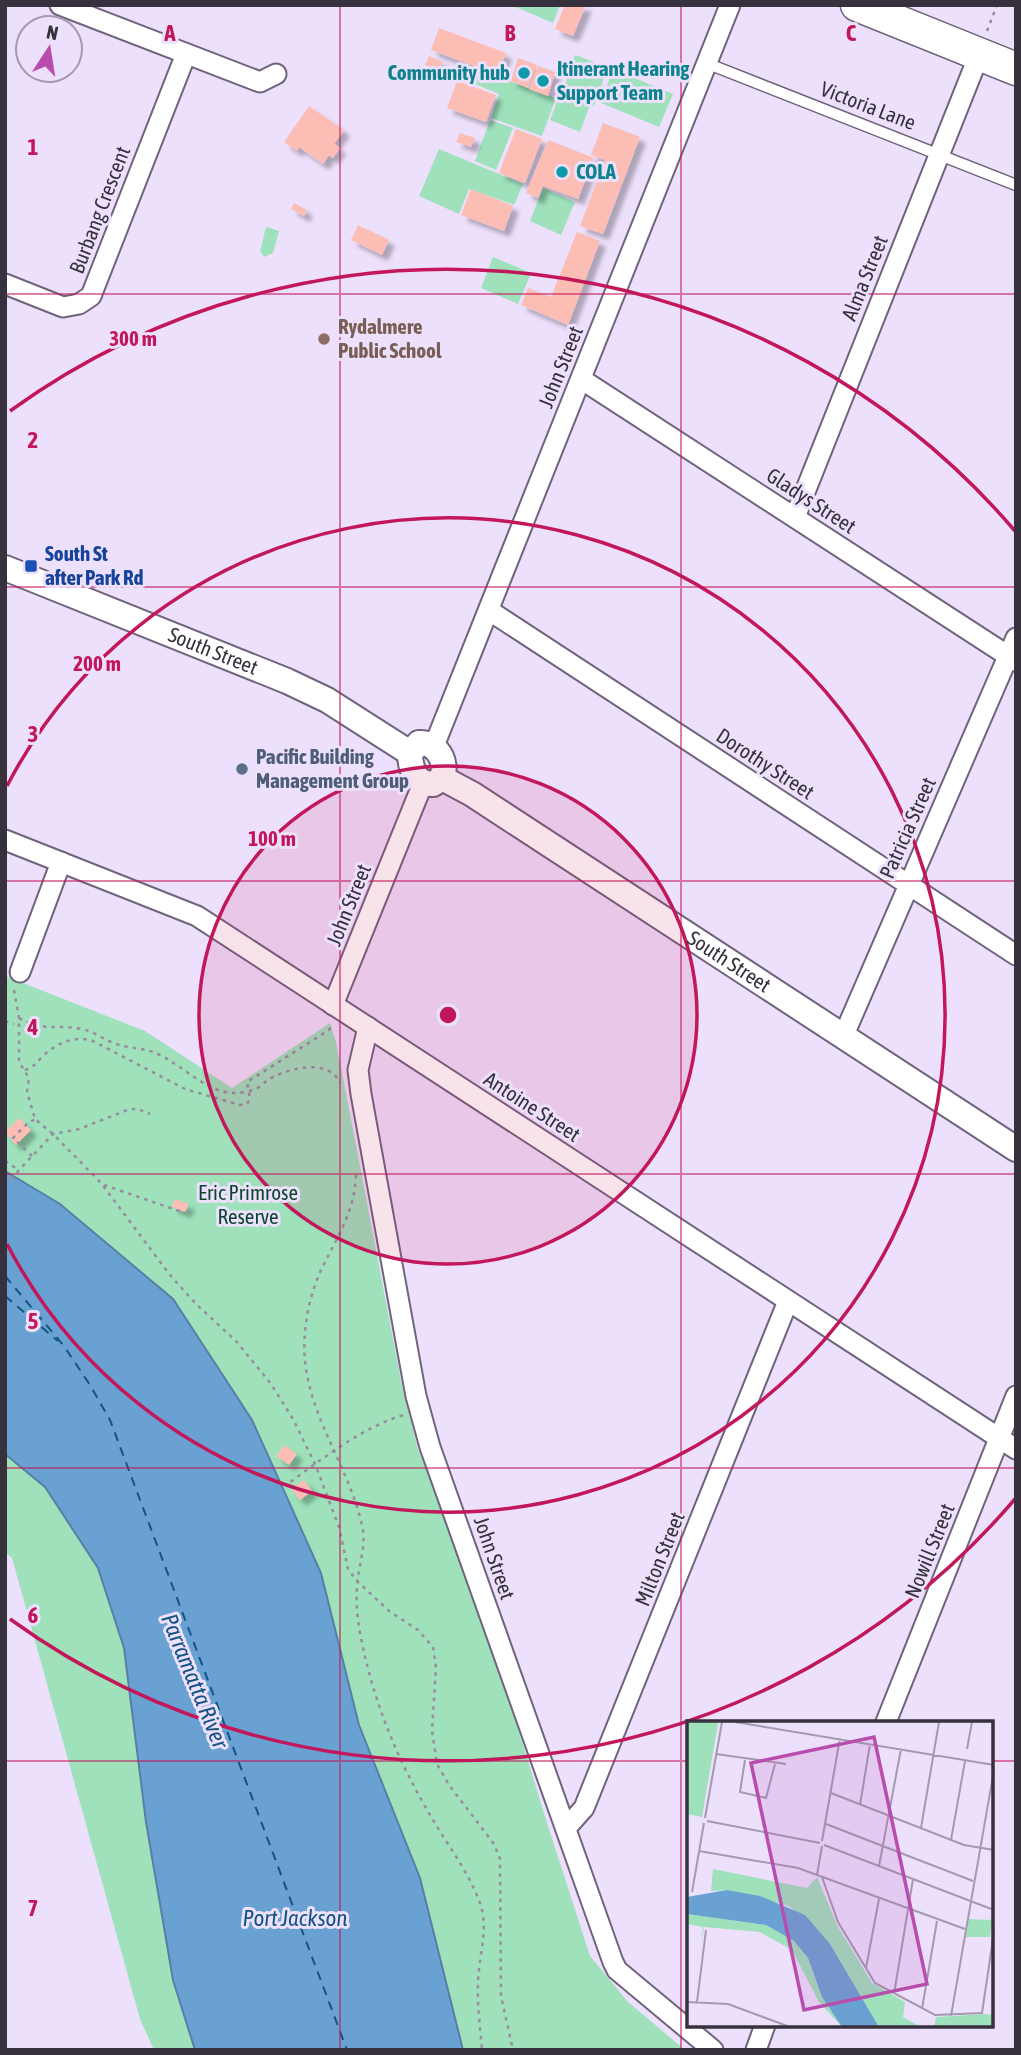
<svg xmlns="http://www.w3.org/2000/svg" width="1021" height="2055" font-family="'Asap Condensed',sans-serif">
<style>
.green{fill:#9ee1bb}
.water{fill:#69a1d2;stroke:#5a7fa5;stroke-width:2}
.lines{fill:none;stroke-linecap:round;stroke-linejoin:round}
.ferry{stroke:#145483;stroke-width:2;stroke-dasharray:9 7;stroke-linecap:butt}
.building{fill:#fcbdb5;filter:url(#shadow)}
.service-casing{stroke:#70647d;stroke-width:13}
.minor-casing{stroke:#70647d;stroke-width:23}
.tertiary-casing{stroke:#70647d;stroke-width:28}
.trunk-casing{stroke:#70647d;stroke-width:35}
.path{stroke:#968da1;stroke-width:2.5;stroke-dasharray:3.5 5;stroke-linecap:butt}
.service{stroke:#fff;stroke-width:10}
.minor{stroke:#fff;stroke-width:19}
.tertiary{stroke:#fff;stroke-width:24}
.trunk{stroke:#fff;stroke-width:32}
.grid{fill:none;stroke:#c2185b;stroke-width:2;stroke-opacity:0.55}
.ring{fill:none;stroke:#c2185b;stroke-width:3.5}
.culture-dot{fill:#0f9aa8;stroke:#ede0fc;stroke-width:2.5}
.education-dot{fill:#8d6e63;stroke:#ede0fc;stroke-width:2.5}
.transit-dot{fill:#1a4fb4;stroke:#ede0fc;stroke-width:2.5}
.service-dot{fill:#5c6f8a;stroke:#ede0fc;stroke-width:2.5}
.labels{text-anchor:middle;stroke-width:6;stroke-linejoin:round;paint-order:stroke}
.culture-label{font-size:21px;font-weight:bold;fill:#0d838f;stroke:#ede0fc;text-anchor:start}
.street-label{font-size:21px;fill:#36313c;stroke:#ede0fc}
.education-label{font-size:21px;font-weight:bold;fill:#785e54;stroke:#ede0fc;text-anchor:start}
.transit-label{font-size:21px;font-weight:bold;fill:#164399;stroke:#ede0fc;text-anchor:start}
.service-label{font-size:21px;font-weight:bold;fill:#4e5e75;stroke:#ede0fc;text-anchor:start}
.park-label{font-size:21px;fill:#0b462c;stroke:#ede0fc}
.water-label{font-size:23px;font-style:italic;fill:#145483;stroke:#ede0fc}
.inset-river{fill:none;stroke:#69a1d2;stroke-width:3.5}
.inset-road{fill:none;stroke:#a49aaf;stroke-width:2}
.view{fill:#b84dad;fill-opacity:0.15;stroke:#b84dad;stroke-width:3.5}
.inset-edge{fill:none;stroke:#36313c;stroke-width:3.5}
.grid-label{font-size:23px;text-anchor:middle;font-weight:bold;fill:#c2185b;stroke:#ede0fc;stroke-width:6;stroke-linejoin:round;paint-order:stroke}
.centre{fill:#c2185b;stroke:#ede0fc;stroke-width:3.5}
.ring-label{font-size:21px;text-anchor:middle;font-weight:bold;fill:#c2185b;stroke:#ede0fc;stroke-width:6;stroke-linejoin:round;paint-order:stroke}
</style>
<defs>
<filter id="shadow"><feDropShadow dx="6" dy="6" stdDeviation="2" flood-color="#0004"/></filter>
</defs>
<rect width="100%" height="100%" fill="#ede0fc"/>
<g class="green">
<path d="M511,5H560L553,23Z"/>
<path d="M575,55L608,67L594,106L562,93Z"/>
<path d="M468,66L556,98L542,136L491,118L499,94L463,79Z"/>
<path d="M613,69L673,94L659,127L601,103Z"/>
<path d="M560,94L590,105L580,132L550,120Z"/>
<path d="M490,120L513,128L496,170L475,161Z"/>
<path d="M439,149L523,184L514,205L469,189L459,214L419,196Z"/>
<path d="M543,188L575,202L561,235L530,221Z"/>
<path d="M266,227L279,231L273,253L264,257L260,251Z"/>
<path d="M493,257L531,273L518,304L481,288Z"/>
<path d="M5,976L145,1031L232,1088L330,1023L336,1042L351,1119L402,1386L418,1449L477,1593L547,1823L590,1956L628,2002L685,2050H463L420,1878L359,1725L321,1573L60,1204L5,1171Z"/>
<path d="M5,1454L45,1487L98,1569L124,1648L173,1980L195,2050H154L140,2019L12,1558L5,1552Z"/>
</g>
<path class="water" d="M5,1171L60,1204L173,1299L252,1420L321,1573L359,1725L420,1878L463,2050H195L173,1980L146,1822L124,1648L98,1568L45,1487L5,1454Z"/>
<g class="lines">
<g class="ferry">
<path d="M5,1276L64,1346L90,1385L110,1420L347,2050"/>
<path d="M5,1296L58,1341"/>
</g>
</g>
<g class="building">
<path d="M565,5H586L573,36L555,29Z"/>
<path d="M439,28L506,53L498,75L431,50Z"/>
<path d="M429,56L443,62L439,72L425,65Z"/>
<path d="M518,58L537,65L528,88L511,81Z"/>
<path d="M538,66L555,72L548,96L529,89Z"/>
<path d="M457,81L496,95L486,122L447,108Z"/>
<path d="M309,106L344,130L334,144L340,148L333,158L329,155L323,164L299,147L297,151L284,142Z"/>
<path d="M603,123L640,137L603,234L580,226L605,160L591,155Z"/>
<path d="M516,129L542,139L525,183L499,173Z"/>
<path d="M460,133L475,138L471,147L456,142Z"/>
<path d="M548,140L594,158L578,199L543,186L538,198L526,193Z"/>
<path d="M471,189L513,206L504,231L461,215Z"/>
<path d="M294,203L307,210L304,216L291,209Z"/>
<path d="M358,225L389,240L382,255L351,240Z"/>
<path d="M577,232L600,241L568,325L521,305L528,288L551,297Z"/>
<path d="M19,1118L31,1130L16,1145L5,1132Z"/>
<path d="M175,1199L189,1204L185,1212L172,1207Z"/>
<path d="M284,1445L297,1454L289,1465L276,1456Z"/>
<path d="M304,1480L312,1491L300,1500L291,1489Z"/>
</g>
<g class="lines">
<g class="service-casing">
<path id="service" d="M706,63L1016,185"/>
</g>
<g class="minor-casing">
<g id="minor">
<path d="M60,5L260,82L276,74"/>
<path d="M5,284L63,307L79,304L91,296L186,54"/>
<path d="M581,379L1016,661"/>
<path d="M795,517L979,55"/>
<path d="M490,611L1016,955"/>
<path d="M434,746L730,5"/>
<path d="M5,840L197,916L1016,1449"/>
<path d="M20,972L61,862"/>
<path d="M333,1005L423,783"/>
<path d="M368,1027L358,1070L361,1094L416,1396L430,1447L613,1962L617,1970L713,2050"/>
<path d="M843,1037L1016,638"/>
<path d="M886,1722L1016,1396"/>
<path d="M566,1828L584,1808L788,1301"/>
<path d="M756,2050L765,2025"/>
</g>
</g>
<g class="tertiary-casing">
<g id="tertiary">
<path id="s1" d="M5,568L287,681L327,700L410,753"/>
<path d="M419,743C437,742 448,762 442,778L433,784C416,785 410,768 410,753Z"/>
<path id="s2" d="M442,778L472,794L1016,1149"/>
</g>
</g>
<g class="trunk-casing">
<path id="trunk" d="M857,5L1016,69"/>
</g>
<g class="path">
<path d="M987,31L997,5"/>
<path d="M14,990L19,1018V1062L29,1078L27,1092L35,1119L53,1134L101,1183L170,1275L196,1304L236,1341L271,1384L293,1419L315,1464L339,1527L348,1569L357,1581L389,1611L418,1630L433,1647L436,1667L432,1731L437,1764L449,1785L494,1844L500,1859L501,1996L513,2050"/>
<path d="M19,1018C43,1032 57,1024 81,1029C94,1031 104,1040 116,1044C128,1048 141,1048 153,1052C180,1062 204,1092 234,1093C240,1093 249,1092 255,1089C261,1087 266,1080 273,1077C291,1068 329,1058 340,1083"/>
<path d="M5,1021L14,1024"/>
<path d="M25,1070C33,1068 36,1063 42,1057C56,1043 75,1035 93,1041L185,1089L240,1105L247,1104L250,1099L247,1082L329,1030L332,1025"/>
<path d="M32,1156L13,1138L28,1123L35,1119"/>
<path d="M5,1161L19,1170"/>
<path d="M356,1175C355,1210 337,1238 322,1268C309,1295 302,1331 305,1361C311,1420 349,1468 362,1525C367,1546 358,1566 357,1587C355,1614 361,1640 367,1665C381,1720 404,1772 433,1820C449,1847 469,1873 480,1903C489,1929 479,1955 478,1981C477,2004 480,2027 482,2050"/>
<path d="M5,1185L53,1134L79,1129L130,1109H138L150,1114"/>
<path d="M104,1185L185,1213"/>
<path d="M293,1488L289,1483C320,1460 368,1424 404,1415"/>
</g>
<use href="#service" class="service"/>
<use href="#minor" class="minor"/>
<use href="#tertiary" class="tertiary"/>
<use href="#trunk" class="trunk"/>
</g>
<path class="grid" d="M340,5V2050M681,5V2050M5,294H1016M5,587H1016M5,881H1016M5,1174H1016M5,1468H1016M5,1761H688M991,1761H1016"/>
<circle cx="448" cy="1015" r="249" fill="#c2185b" fill-opacity=".12"/>
<g class="ring">
<circle cx="448" cy="1015" r="249"/>
<path d="M7 786A497 497 0 1 1 7 1244"/>
<path d="M1015 1499A746 746 0 0 1 10 1619M10 411A746 746 0 0 1 1015 531"/>
</g>
<g class="culture-dot">
<circle cx="524" cy="73" r="7"/>
<circle cx="543" cy="81" r="7"/>
<circle cx="562" cy="172" r="7"/>
</g>
<circle class="education-dot" cx="324" cy="339" r="7"/>
<rect class="transit-dot" x="24" y="559" width="14" height="14" rx="3.5"/>
<circle class="service-dot" cx="242" cy="769" r="7"/>
<g class="labels">
<g class="culture-label">
<text x="557" y="76">Itinerant Hearing<tspan x="557" dy="24">Support Team</tspan></text>
<text x="510" y="80" text-anchor="end">Community hub</text>
<text x="576" y="179">COLA</text>
</g>
<g class="street-label">
<text transform="translate(868 106) rotate(21)" y="7">Victoria Lane</text>
<text transform="translate(100 210) rotate(-69)" y="7">Burbang Crescent</text>
<text transform="translate(865 278) rotate(-68)" y="7">Alma Street</text>
<text transform="translate(561 367) rotate(-68)" y="7">John Street</text>
<text transform="translate(811 501) rotate(33)" y="7">Gladys Street</text>
<text dy="7" stroke="none"><textPath href="#s1" startOffset="224">South Street</textPath></text>
<text transform="translate(765 764) rotate(33)" y="7">Dorothy Street</text>
<text transform="translate(908 828) rotate(-66)" y="7">Patricia Street</text>
<text transform="translate(349 905) rotate(-68)" y="7">John Street</text>
<text dy="7" stroke="none"><textPath href="#s2" startOffset="341">South Street</textPath></text>
<text transform="translate(532 1107) rotate(33)" y="7">Antoine Street</text>
<text transform="translate(930 1551) rotate(-68)" y="7">Nowill Street</text>
<text transform="translate(494 1558) rotate(71)" y="7">John Street</text>
<text transform="translate(660 1559) rotate(-68)" y="7">Milton Street</text>
</g>
<g class="education-label">
<text x="338" y="334">Rydalmere<tspan x="338" dy="24">Public School</tspan></text>
</g>
<g class="transit-label">
<text x="45" y="561">South St<tspan x="45" dy="24">after Park Rd</tspan></text>
</g>
<g class="service-label">
<text x="256" y="764">Pacific Building<tspan x="256" dy="24">Management Group</tspan></text>
</g>
<g class="park-label">
<text x="248" y="1200">Eric Primrose<tspan x="248" dy="24">Reserve</tspan></text>
</g>
<g class="water-label">
<text transform="translate(195 1681) rotate(68)" y="8">Parramatta River</text>
<text x="295" y="1926">Port Jackson</text>
</g>
</g>
<g transform="translate(687 1721)">
<rect width="306" height="306" fill="#ede0fc"/>
<path d="M0,1L31,2L15,96L0,93ZM26,148L120,167L130,156L151,206L185,262L218,281L216,296L234,306H192L143,223L102,185L40,169L24,170ZM0,193L79,204L107,220L121,237L135,276L155,306L132,281L105,229L73,211L17,206L14,225L16,206L0,203ZM282,198L305,199L303,216H279ZM298,293L306,294V306H247L249,296Z" fill="#9ee1bb"/>
<path d="M40,169L73,175L118,194L143,223L192,306H155L135,276L121,237L107,220L79,204L0,193V176Z" fill="#69a1d2"/>
<path class="inset-river" d="M0,180L59,182L92,190L114,210L175,306M76,187L99,198"/>
<path class="inset-road" d="M48,1L307,44M280,28L285,1M29,33L99,43M58,39L53,71L79,77L88,43M144,72L277,124L307,129M173,84L183,23M18,97L35,1M20,100L133,122M139,103L286,160M234,107L252,1M264,119L278,40M135,120L153,17M137,124L307,189M12,130L111,147L278,208M192,145L214,28M130,154L135,125M135,156L151,201L188,262L248,294L295,292L307,211M5,171L17,102M179,247L192,178M207,273L226,158M0,281L41,283L103,306M10,281L19,209M235,288L250,200M264,295L307,49"/>
<path class="view" d="M187,16L240,263L117,289L64,42Z"/>
<rect width="306" height="306" class="inset-edge"/>
</g>
<g class="grid-label">
<text x="170" y="41">A</text>
<text x="510" y="41">B</text>
<text x="851" y="41">C</text>
<text x="33" y="155">1</text>
<text x="33" y="448">2</text>
<text x="33" y="742">3</text>
<text x="33" y="1035">4</text>
<text x="33" y="1329">5</text>
<text x="33" y="1623">6</text>
<text x="33" y="1916">7</text>
</g>
<circle cx="448" cy="1015" r="10" class="centre"/>
<g class="ring-label">
<text x="133" y="346">300 m</text>
<text x="97" y="671">200 m</text>
<text x="272" y="846">100 m</text>
</g>
<rect width="1021" height="2055" fill="none" stroke="#36313c" stroke-width="14"/>
<g transform="translate(49 49) rotate(12)"><circle r="33" fill="#ede0fc" stroke="#a49aaf" stroke-width="2"/>
<path d="M0-5L12 26L0 18L-12 26Z" fill="#b84dad"/>
<text y="-10" font-size="19" font-weight="bold" text-anchor="middle" fill="#36313c">N</text>
</g>
</svg>
